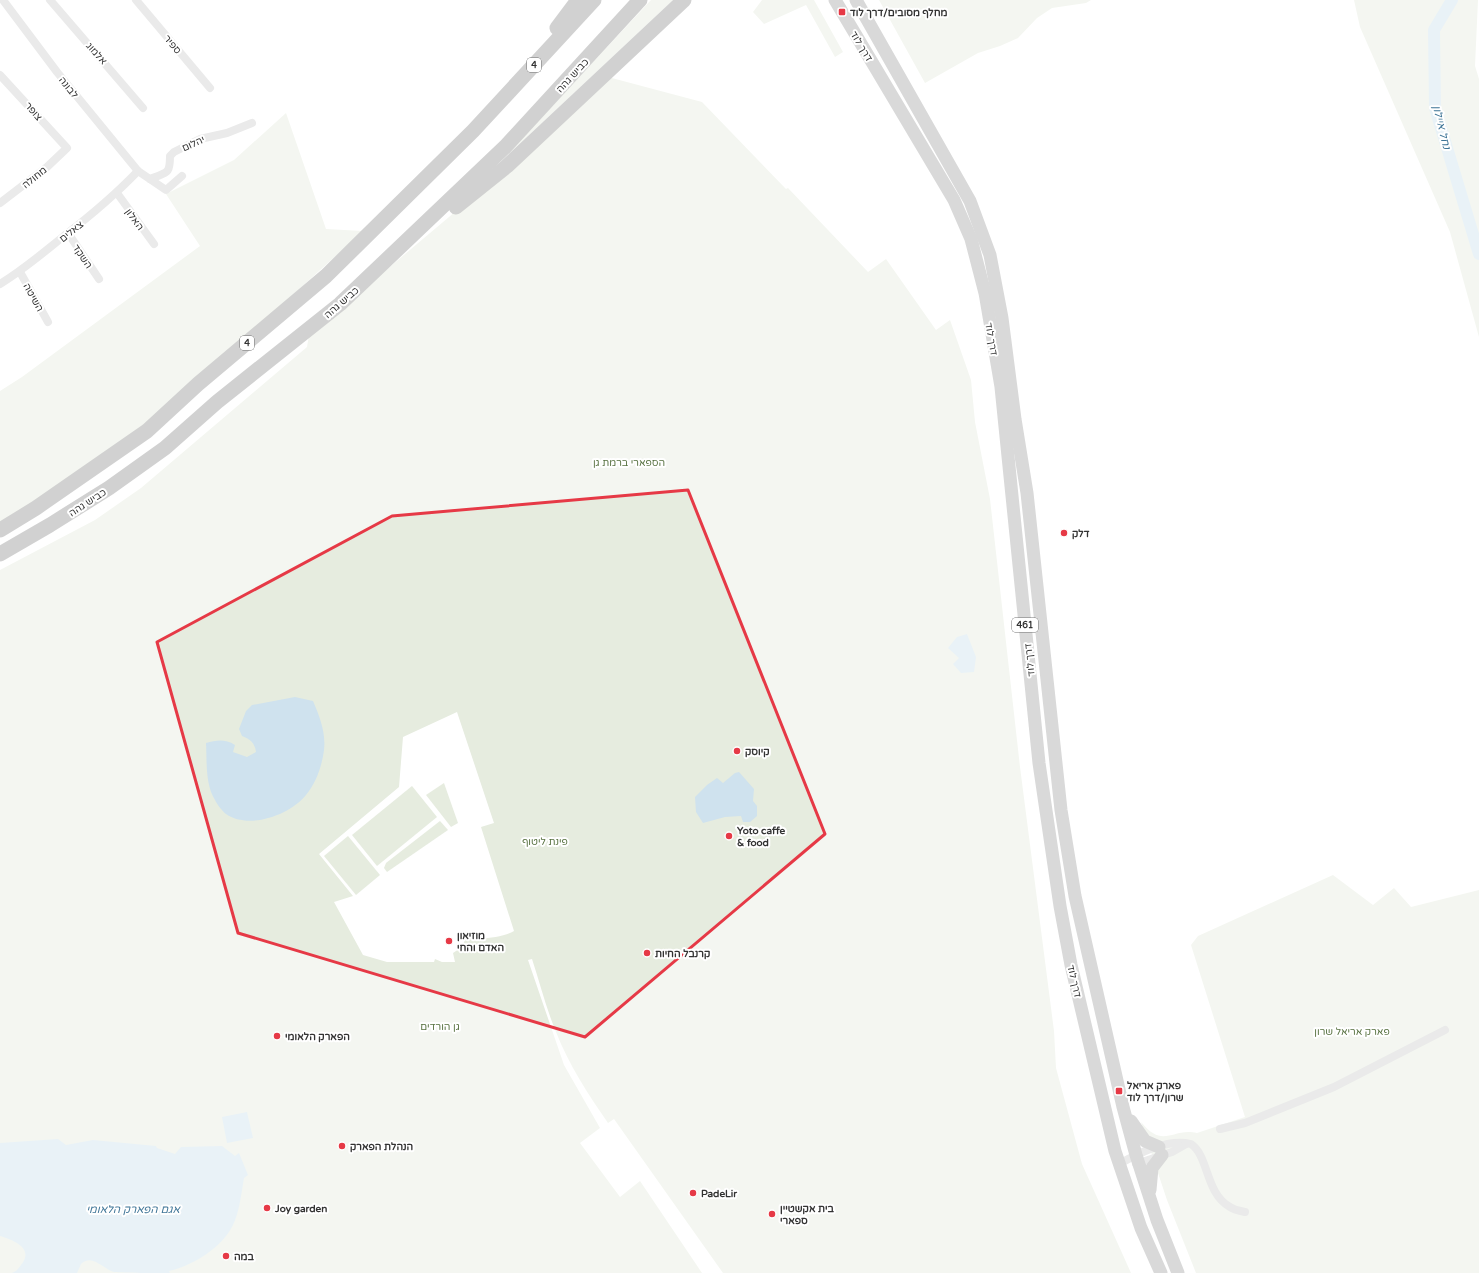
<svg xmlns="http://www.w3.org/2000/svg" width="1479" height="1273" font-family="'Varela Round',Heebo,sans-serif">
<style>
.green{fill:#e6ecdf;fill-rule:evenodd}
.water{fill:#cfe2ee}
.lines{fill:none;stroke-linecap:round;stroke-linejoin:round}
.river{stroke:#cfe2ee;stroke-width:12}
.street{stroke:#d0d0d0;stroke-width:8}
.primary{stroke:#ababab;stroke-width:13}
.highway{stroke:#9a9a9a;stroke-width:15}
.marked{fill:none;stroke:#e63946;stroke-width:3;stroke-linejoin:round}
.poi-dot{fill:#e63946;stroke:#fff;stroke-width:1.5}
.labels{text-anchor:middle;stroke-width:4;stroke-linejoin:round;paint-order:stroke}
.shield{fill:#fff;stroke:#707070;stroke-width:1}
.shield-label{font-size:9px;font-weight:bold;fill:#333}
.poi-label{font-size:10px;font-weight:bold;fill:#333;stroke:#fff;text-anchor:start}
.street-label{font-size:10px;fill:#333;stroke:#fff}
.park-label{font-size:10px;fill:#56703f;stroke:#fff}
.water-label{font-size:11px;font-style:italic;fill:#3f7597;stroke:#fff}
</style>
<rect width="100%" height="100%" fill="#fff"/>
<g class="green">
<path d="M651,0H673L497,165Z"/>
<path d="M762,0H814L843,52L835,57L806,5L764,24L753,12Z"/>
<path d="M879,0H1091L1086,3L1052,8L1037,18L1018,38L1000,46L978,53L925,83Z"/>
<path d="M1354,0H1478L1475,66L1479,79V337L1450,232L1360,27Z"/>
<path d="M608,77L702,102L786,189L788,188L868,272L886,259L936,330L950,320L971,380L975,422L990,499L1020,767L1054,1031L1056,1068L1082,1164L1131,1273H723L614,1119L608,1123C588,1094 569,1065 556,1032C546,1008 540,983 532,959L528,960L564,1065L600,1128L580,1143L620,1197L640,1181L702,1273H0V570L95,520L141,488L307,347L309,335L449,217ZM457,712L494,823L481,827L514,931C502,938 479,940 466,937L462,947L453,953L455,962H442L435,959L434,962H387L363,955L334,902L353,896L319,854L399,787L403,737Z"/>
<path d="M286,113L326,229L363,231L217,364L133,437L0,524V391L22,377L200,246L166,194L234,160Z"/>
<path d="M444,783L458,823L451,827L426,795Z"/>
<path d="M412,786L437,817L377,866L352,835Z"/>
<path d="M440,821L448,830L387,872L384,868L386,863Z"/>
<path d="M348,836L380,875L356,895L324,856Z"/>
<path d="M1333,875L1373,905L1394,888L1411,907L1479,890V1273H1196L1167,1200L1141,1122C1164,1150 1172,1127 1197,1133L1245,1117L1191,945L1198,936Z"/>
</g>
<g class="water">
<path d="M967,634L976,657L974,672L961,673L953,664L959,658L948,648L957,637Z"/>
<path d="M295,697L313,701C320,717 326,733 324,750C322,766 316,783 306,795C290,815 249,830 226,814C222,811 217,804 215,800C205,784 207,761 206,743C217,740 225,739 235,745L233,752L247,757L256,752C255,743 250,739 242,736L239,729L246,711L252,705Z"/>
<path d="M739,772L754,789L753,801L757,806V816L750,822H743L741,816L725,817L703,823L696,812L695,797L707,785L717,778L723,783L735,773Z"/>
<path d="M247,1112L253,1138L227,1143L222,1117Z"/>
<path d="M58,1139L66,1145L93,1140L156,1146L157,1148L175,1154L181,1147L222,1146L235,1156L239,1153L248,1175L244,1178C241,1195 239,1218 229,1232C216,1251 191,1266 169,1271L170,1273C159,1273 123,1273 114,1272C103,1269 92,1253 81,1264L77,1273H12C17,1271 18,1269 21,1265C35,1248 13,1240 0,1236V1143Z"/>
</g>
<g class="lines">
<path class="river" d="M1452,0L1434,30L1435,108L1479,254"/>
<g class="street">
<path d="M3,0L57,72L138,171L166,190L182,176"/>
<path d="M50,0L143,108"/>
<path d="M136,0L210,88"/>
<path d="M0,75L67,148L47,167L0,203"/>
<path d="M150,179C166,172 170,176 170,156L174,152L200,139L227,133L252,123"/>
<path d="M117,193L154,244"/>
<path d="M68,233L99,279"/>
<path d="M20,272L48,322"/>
<path d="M0,284C23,270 43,253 64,236C90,216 115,195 138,171"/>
<path d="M1220,1129L1245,1123L1334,1087L1445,1030"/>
<path d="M1119,1164C1139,1153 1168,1138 1191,1144C1209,1156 1205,1193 1230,1207C1234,1210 1240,1211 1245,1212"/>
<path d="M1136,1164L1172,1152L1186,1144"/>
</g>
<g class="primary">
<path d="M835,0L954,200L971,239L985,293L1001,387L1039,763L1060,906L1071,965L1115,1151L1141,1228L1161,1273"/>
<path d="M856,0L970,201L990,255L1002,318L1015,419L1027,493L1061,810L1075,896L1123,1107L1136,1155L1157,1220L1178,1273"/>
<path d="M1131,1121L1145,1141L1159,1147"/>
<path d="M1150,1190L1152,1168L1162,1155"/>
</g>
<g class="highway">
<path d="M557,28L578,0"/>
<path d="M456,207L507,166L684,0"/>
<path d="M0,530L36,508L147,431L198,384L326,276L473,131L594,0"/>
<path d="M0,554L50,525L109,488L165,448L217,402L340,304L505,147L640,0"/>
</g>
</g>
<path d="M0 0H1479V1273H0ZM688,490L825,834L585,1037L238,933L157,642L392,516Z" fill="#fff" fill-opacity=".55" fill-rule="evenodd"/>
<path class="marked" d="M688,490L825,834L585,1037L238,933L157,642L392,516Z"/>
<g class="poi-dot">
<rect x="838" y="8" width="8" height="8" rx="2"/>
<circle cx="1064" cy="533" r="4"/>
<circle cx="737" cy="751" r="4"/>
<circle cx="729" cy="836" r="4"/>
<circle cx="449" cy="941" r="4"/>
<circle cx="647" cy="953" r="4"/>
<circle cx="277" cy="1036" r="4"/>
<rect x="1115" y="1087" width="8" height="8" rx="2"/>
<circle cx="342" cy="1146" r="4"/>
<circle cx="693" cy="1193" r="4"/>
<circle cx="267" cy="1208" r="4"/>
<circle cx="772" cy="1214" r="4"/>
<circle cx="226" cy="1256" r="4"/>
</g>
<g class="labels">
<g class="shield">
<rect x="527" y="58" width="14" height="14" rx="3"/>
<rect x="240" y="336" width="14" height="14" rx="3"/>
<rect x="1012" y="618" width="26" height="14" rx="3"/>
</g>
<g class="shield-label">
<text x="534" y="68">4</text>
<text x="247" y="346">4</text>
<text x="1025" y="628">461</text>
</g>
<g class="poi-label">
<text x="850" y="16">מחלף מסובים/דרך לוד</text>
<text x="1072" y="537">דלק</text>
<text x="745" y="755">קיוסק</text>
<text x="737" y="834">Yoto caffe<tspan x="737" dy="12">&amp; food</tspan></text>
<text x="457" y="939">מוזיאון<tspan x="457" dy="12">האדם והחי</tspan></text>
<text x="655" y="957">קרנבל החיות</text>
<text x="285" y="1040">הפארק הלאומי</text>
<text x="1127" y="1089">פארק אריאל<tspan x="1127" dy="12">שרון/דרך לוד</tspan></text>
<text x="350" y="1150">הנהלת הפארק</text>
<text x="701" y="1197">PadeLir</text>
<text x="275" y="1212">Joy garden</text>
<text x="780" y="1212">בית אקשטיין<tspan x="780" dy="12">ספארי</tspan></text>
<text x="234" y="1260">במה</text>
</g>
<g class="street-label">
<text transform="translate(173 44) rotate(50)" y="4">ספיר</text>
<text transform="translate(862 46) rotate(59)" y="4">דרך לוד</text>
<text transform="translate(97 53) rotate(48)" y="4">אלמוג</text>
<text transform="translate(572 75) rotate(-47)" y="4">כביש גהה</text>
<text transform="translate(69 87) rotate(51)" y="4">לבונה</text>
<text transform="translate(34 111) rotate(49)" y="4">צופר</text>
<text transform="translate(193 143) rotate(-24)" y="4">יהלום</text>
<text transform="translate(34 177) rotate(-39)" y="4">מחולה</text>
<text transform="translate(135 219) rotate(54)" y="4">האלון</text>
<text transform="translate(71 231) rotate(-39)" y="4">צאלים</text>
<text transform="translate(83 256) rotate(56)" y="4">השקד</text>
<text transform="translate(34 297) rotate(61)" y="4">השיטה</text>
<text transform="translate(341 302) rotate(-41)" y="4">כביש גהה</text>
<text transform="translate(992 339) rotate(80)" y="4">דרך לוד</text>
<text transform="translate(87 502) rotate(-33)" y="4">כביש גהה</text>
<text transform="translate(1029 660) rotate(-96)" y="4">דרך לוד</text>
<text transform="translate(1075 981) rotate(77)" y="4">דרך לוד</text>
</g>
<g class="park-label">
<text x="629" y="466">הספארי ברמת גן</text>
<text x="545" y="845">פינת ליטוף</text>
<text x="440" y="1030">גן הורדים</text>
<text x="1352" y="1035">פארק אריאל שרון</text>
</g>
<g class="water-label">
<text transform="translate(1442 127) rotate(76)" y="4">נחל איילון</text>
<text x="133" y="1213">אגם הפארק הלאומי</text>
</g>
</g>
</svg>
